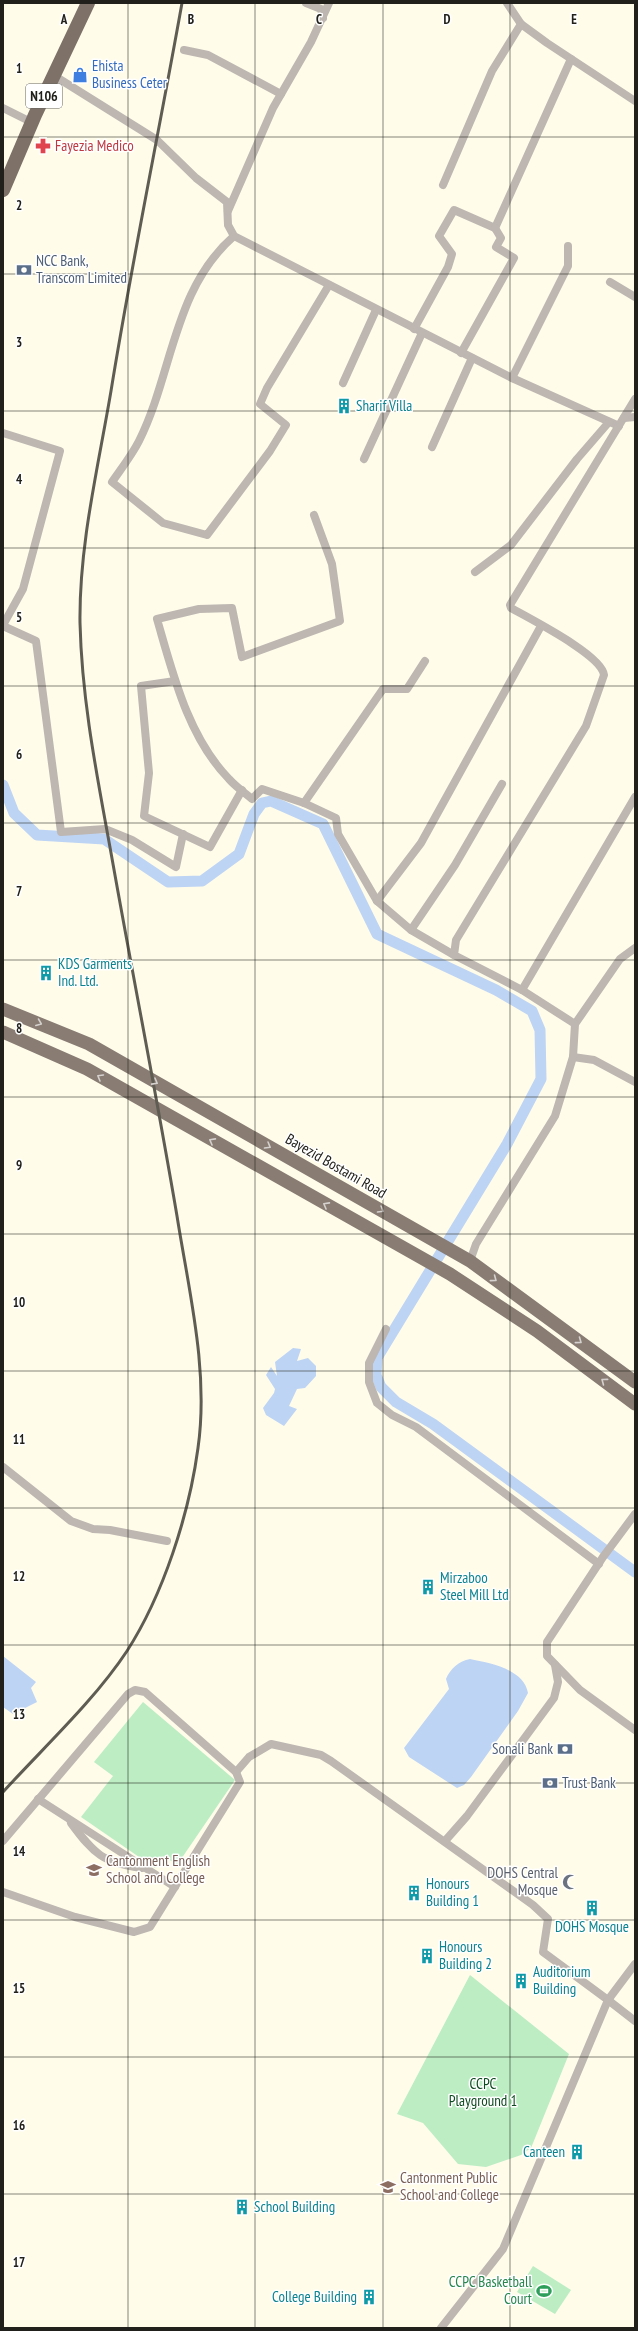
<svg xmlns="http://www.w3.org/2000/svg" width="638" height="2331" font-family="'PT Sans Narrow',sans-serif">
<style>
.green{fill:#bcedc3}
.water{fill:#bed4f4}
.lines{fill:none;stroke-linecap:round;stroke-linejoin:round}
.canal{stroke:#bed4f4;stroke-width:11}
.minor{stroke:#bdb6b1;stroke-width:8}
.primary{stroke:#887c73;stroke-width:13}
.trunk{stroke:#7e7268;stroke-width:14}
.rail{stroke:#5f5c53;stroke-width:3}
.oneway{stroke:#d5d1ce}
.grid{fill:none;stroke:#22201a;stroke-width:1;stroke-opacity:0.55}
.labels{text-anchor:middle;stroke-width:3;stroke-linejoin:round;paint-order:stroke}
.shield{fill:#fff;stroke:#64635f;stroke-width:1}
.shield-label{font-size:14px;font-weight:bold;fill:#22201a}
.shop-label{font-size:15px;fill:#366cbe;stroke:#fff;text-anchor:start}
.health-label{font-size:15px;fill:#be3a42;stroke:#fff;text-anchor:start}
.service-label{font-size:15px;fill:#4e5e75;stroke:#fff;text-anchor:start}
.culture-label{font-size:15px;fill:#0d838f;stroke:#fff;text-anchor:start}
.street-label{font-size:15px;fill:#22201a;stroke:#fff}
.education-label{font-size:15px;fill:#785e54;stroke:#fff;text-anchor:start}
.worship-label{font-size:15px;fill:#5b616d;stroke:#fff;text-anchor:end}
.park-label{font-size:15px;fill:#0f4b21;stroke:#fff}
.leisure-label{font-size:15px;fill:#27864d;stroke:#fff;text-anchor:end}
.grid-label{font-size:13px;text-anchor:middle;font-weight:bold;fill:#22201a;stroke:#fff;stroke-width:3;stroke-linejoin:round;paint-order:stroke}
</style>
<rect width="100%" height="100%" fill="#fffcea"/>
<g class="green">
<path d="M143,1702L235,1780L177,1865L164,1856L155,1868L81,1817L113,1776L94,1762Z"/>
<path d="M470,1975L569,2054L531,2148L521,2155L486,2167L458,2164L423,2123L397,2114Z"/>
<path d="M533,2266L571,2290L555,2314L517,2292Z"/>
</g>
<g class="water">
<path d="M293,1348L301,1349L297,1361L308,1358L316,1366V1376L305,1388L297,1389L289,1406L297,1409L284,1426L266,1415L263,1408L274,1393L275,1389L266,1375L271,1367L277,1376L275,1362Z"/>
<path d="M3,1656L36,1682L31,1688L37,1702L13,1714L3,1707Z"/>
<path d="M470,1659C490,1663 524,1669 528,1693L518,1711L471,1777L464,1785L457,1788L409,1757L404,1748L449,1689L446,1679C450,1669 459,1661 470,1659Z"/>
</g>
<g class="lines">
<path class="canal" d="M3,785L14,813L37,835L104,839L168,882L202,881L239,854L254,814L262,803L271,801L323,824L377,934L496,990L532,1011L540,1030L541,1079L507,1144L377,1358L376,1375L381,1387L396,1402L433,1424L635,1572"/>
<g class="minor">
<path d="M306,3L321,9L323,18"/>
<path d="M507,3L521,24L547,43L635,101"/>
<path d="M184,50L208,55L281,94"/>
<path d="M53,75L157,140L196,178L227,202L228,225L234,236L512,378L619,426"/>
<path d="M3,108L25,119"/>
<path d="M443,185L492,71L521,24"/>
<path d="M228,211L273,108L311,42L329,3"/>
<path d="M234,236C173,289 173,373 139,441C132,455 121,469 112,482L163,523L207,535L270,451L286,425L260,404L267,388L329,285"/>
<path d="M610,282L635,297"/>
<path d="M414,329L448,267L452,254L439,236L454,210L495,228L571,59"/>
<path d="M461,353L514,258L496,247L501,238L495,228"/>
<path d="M512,378L568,266V246"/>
<path d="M343,383L376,310"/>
<path d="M624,418L635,417"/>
<path d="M3,433L60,451L23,589L3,625"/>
<path d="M432,447L472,358"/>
<path d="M364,459L422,333"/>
<path d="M314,515L332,564L340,621L242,657L232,608L199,609L157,619C173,674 188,737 229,779C236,787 245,793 252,799L262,789L304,803L336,818L338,834L377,901L411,930L454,955"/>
<path d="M475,572L511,545L577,459L609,422"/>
<path d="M3,626L36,641L61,832L105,829L132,840L176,867L183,834"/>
<path d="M175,681L141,686L149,773L144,816L210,847L242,790"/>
<path d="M304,803L383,689H407L425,661"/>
<path d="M377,901L421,843L541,626"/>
<path d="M411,930L455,865L502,784"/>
<path d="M522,990L635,797"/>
<path d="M575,1024L620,959L635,948"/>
<path d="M573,1057L594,1060L635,1082"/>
<path d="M470,1261L476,1244L555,1116L573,1057L575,1024L522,990L454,955L456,940L586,726L604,675C602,655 530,619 511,608L510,605L635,399"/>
<path d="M386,1329L369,1363V1382L377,1403L392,1415L416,1427L599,1564"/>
<path d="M3,1467L71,1521L93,1529L110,1530L167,1541"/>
<path d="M635,1514L603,1557L547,1642V1656L580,1690L635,1730"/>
<path d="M236,1772L249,1757L271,1744L321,1755L331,1761L533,1905L548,1919L543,1952L608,2000L635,1964"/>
<path d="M38,1799L175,1887"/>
<path d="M71,1823C94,1854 103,1863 142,1868"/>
<path d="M3,1841L128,1694L135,1690L145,1692L236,1772L240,1782L150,1927L134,1932L75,1917L3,1892"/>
<path d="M445,1841L467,1816L554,1698L558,1682L555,1665"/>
<path d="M441,2328L503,2249L608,2000L635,2021"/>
</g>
<g class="primary">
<path d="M3,1009L89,1044L470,1261L635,1382"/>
<path d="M3,1032L87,1069L450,1274L537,1331L635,1404"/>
</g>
<path class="trunk" d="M3,190L35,115L88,3"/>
<path class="rail" d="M3,1792C43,1748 94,1701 127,1651C163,1595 189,1515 198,1448C209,1371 189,1292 177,1216C157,1098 134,982 113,864C99,785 82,706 80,623C79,545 98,468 111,391C132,261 159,132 182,3"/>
</g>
<defs><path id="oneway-chevron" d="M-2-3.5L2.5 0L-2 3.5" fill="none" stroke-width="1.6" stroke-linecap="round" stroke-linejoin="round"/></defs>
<g class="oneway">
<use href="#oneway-chevron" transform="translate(39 1023) rotate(22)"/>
<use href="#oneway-chevron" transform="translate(100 1077) rotate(-150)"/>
<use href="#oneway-chevron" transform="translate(155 1082) rotate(29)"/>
<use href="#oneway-chevron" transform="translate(212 1141) rotate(-151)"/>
<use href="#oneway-chevron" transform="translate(268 1146) rotate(30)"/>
<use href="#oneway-chevron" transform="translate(326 1205) rotate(-151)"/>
<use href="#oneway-chevron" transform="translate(381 1210) rotate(30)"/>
<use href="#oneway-chevron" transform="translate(494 1279) rotate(37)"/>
<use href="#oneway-chevron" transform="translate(579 1341) rotate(36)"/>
<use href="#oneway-chevron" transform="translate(604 1381) rotate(-143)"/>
</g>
<path class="grid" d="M128,3V2328M255,3V2328M383,3V2328M510,3V2328M3,137H635M3,274H635M3,411H635M3,548H635M3,686H635M3,823H635M3,960H635M3,1097H635M3,1234H635M3,1371H635M3,1508H635M3,1645H635M3,1783H635M3,1920H635M3,2057H635M3,2194H635"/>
<defs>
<g id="shop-bare" transform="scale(1.2)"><path d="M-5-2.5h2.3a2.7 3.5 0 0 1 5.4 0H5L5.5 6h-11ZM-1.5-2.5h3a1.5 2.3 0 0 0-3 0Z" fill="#3f7fe0" stroke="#fff" stroke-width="2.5" paint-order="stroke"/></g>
<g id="pharmacy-bare" transform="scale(1.2)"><path d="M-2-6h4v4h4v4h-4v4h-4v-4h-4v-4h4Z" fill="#e0444e" stroke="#fff" stroke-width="2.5" paint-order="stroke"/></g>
<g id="bank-bare" transform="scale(1.2)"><path d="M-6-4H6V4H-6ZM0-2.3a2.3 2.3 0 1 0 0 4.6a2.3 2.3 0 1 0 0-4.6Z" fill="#5c6f8a" stroke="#fff" stroke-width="2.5" paint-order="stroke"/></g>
<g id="building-bare" transform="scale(1.2)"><path d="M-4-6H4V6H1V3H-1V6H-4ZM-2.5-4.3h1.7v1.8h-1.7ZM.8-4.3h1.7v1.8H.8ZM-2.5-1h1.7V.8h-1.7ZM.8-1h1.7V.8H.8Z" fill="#0f9aa8" stroke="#fff" stroke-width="2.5" paint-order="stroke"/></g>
<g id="school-bare" transform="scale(1.2)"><path d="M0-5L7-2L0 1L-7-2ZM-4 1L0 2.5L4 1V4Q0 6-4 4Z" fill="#8d6e63" stroke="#fff" stroke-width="2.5" paint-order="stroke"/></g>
<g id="mosque-bare" transform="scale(1.2)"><path d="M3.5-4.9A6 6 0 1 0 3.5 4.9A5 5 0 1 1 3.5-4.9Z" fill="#6b7280" stroke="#fff" stroke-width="2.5" paint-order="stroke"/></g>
<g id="stadium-bare" transform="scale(1.2)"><path d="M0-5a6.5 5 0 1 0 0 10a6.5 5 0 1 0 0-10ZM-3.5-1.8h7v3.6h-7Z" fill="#2e9e5b" stroke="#fff" stroke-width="2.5" paint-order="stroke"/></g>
</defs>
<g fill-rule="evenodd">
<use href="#shop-bare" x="80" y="75"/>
<use href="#pharmacy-bare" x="43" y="146"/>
<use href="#bank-bare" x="24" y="270"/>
<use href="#building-bare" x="344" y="406"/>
<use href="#building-bare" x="46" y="973"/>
<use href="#building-bare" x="428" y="1587"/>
<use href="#bank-bare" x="565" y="1749"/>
<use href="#bank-bare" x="550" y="1783"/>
<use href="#school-bare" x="94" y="1870"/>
<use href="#mosque-bare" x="570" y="1882"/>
<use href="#building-bare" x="414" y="1893"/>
<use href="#building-bare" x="592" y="1908"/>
<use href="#building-bare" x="427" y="1956"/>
<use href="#building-bare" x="521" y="1981"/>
<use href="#building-bare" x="577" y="2152"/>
<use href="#school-bare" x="388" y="2187"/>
<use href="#building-bare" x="242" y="2207"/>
<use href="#stadium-bare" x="544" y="2291"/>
<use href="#building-bare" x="369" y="2297"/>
</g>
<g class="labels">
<rect class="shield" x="26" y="84" width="36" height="24" rx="3"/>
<g class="shield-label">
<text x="44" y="101">N106</text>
</g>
<g class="shop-label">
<text x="92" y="71">Ehista<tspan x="92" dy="17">Business Ceter</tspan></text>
</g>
<g class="health-label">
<text x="55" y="151">Fayezia Medico</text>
</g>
<g class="service-label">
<text x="36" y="266">NCC Bank,<tspan x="36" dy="17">Transcom Limited</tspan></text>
<text x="553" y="1754" text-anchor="end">Sonali Bank</text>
<text x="562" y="1788">Trust Bank</text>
</g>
<g class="culture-label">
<text x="356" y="411">Sharif Villa</text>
<text x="58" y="969">KDS Garments<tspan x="58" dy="17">Ind. Ltd.</tspan></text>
<text x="440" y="1583">Mirzaboo<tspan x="440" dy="17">Steel Mill Ltd</tspan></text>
<text x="426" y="1889">Honours<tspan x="426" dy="17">Building 1</tspan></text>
<text x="592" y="1932" text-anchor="middle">DOHS Mosque</text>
<text x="439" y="1952">Honours<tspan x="439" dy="17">Building 2</tspan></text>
<text x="533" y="1977">Auditorium<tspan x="533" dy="17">Building</tspan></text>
<text x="565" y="2157" text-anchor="end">Canteen</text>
<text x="254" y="2212">School Building</text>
<text x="357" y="2302" text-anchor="end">College Building</text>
</g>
<g class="street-label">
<text transform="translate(336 1166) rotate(30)" y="5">Bayezid Bostami Road</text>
</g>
<g class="education-label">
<text x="106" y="1866">Cantonment English<tspan x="106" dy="17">School and College</tspan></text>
<text x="400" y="2183">Cantonment Public<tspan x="400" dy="17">School and College</tspan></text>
</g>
<g class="worship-label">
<text x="558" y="1878">DOHS Central<tspan x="558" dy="17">Mosque</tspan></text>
</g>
<g class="park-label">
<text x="483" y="2089">CCPC<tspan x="483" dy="17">Playground 1</tspan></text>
</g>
<g class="leisure-label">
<text x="532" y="2287">CCPC Basketball<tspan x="532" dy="17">Court</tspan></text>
</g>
</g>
<g class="grid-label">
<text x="64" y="24">A</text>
<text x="191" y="24">B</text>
<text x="319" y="24">C</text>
<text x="447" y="24">D</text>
<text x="574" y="24">E</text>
<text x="19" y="73">1</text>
<text x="19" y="210">2</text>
<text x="19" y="347">3</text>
<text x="19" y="484">4</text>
<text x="19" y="622">5</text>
<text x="19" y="759">6</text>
<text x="19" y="896">7</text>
<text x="19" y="1033">8</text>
<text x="19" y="1170">9</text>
<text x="19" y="1307">10</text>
<text x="19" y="1444">11</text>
<text x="19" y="1581">12</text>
<text x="19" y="1719">13</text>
<text x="19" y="1856">14</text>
<text x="19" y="1993">15</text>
<text x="19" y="2130">16</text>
<text x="19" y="2267">17</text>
</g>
<rect width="638" height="2331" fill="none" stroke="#22201a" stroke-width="8"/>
</svg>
